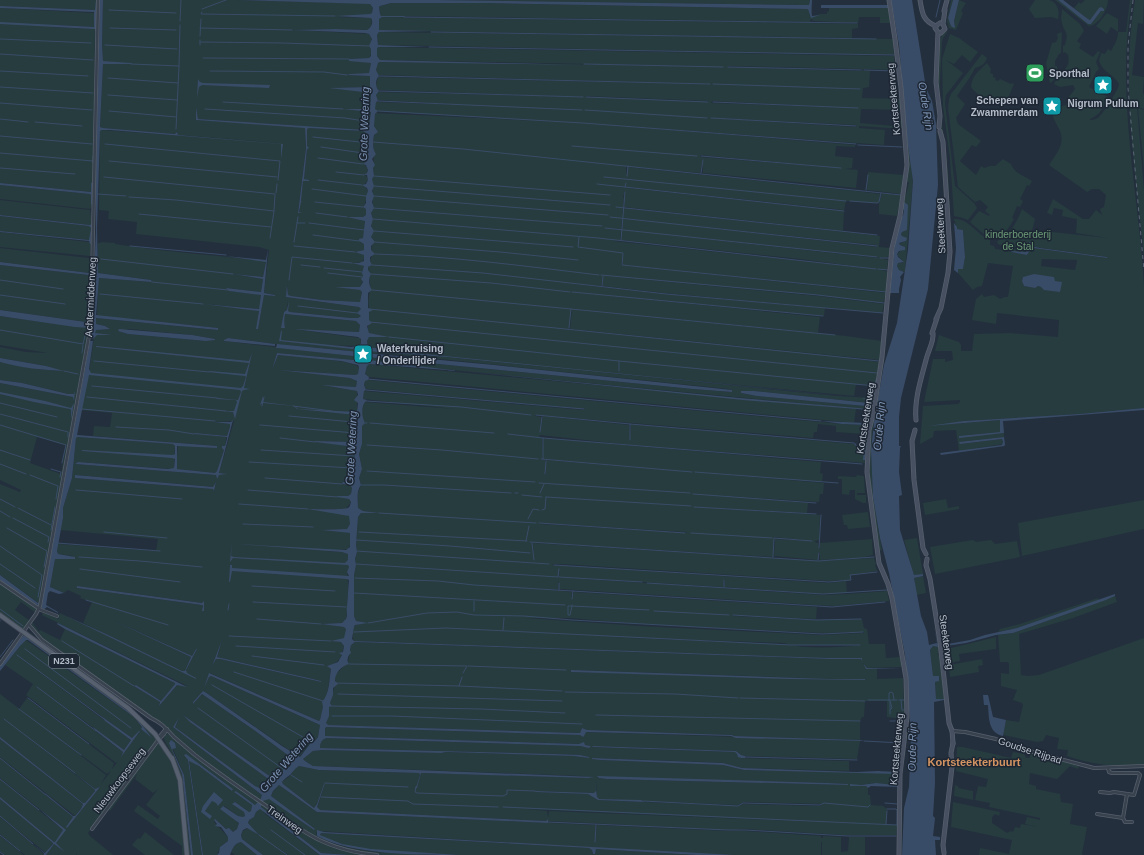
<svg xmlns="http://www.w3.org/2000/svg" width="1144" height="855" font-family="Arial,sans-serif">
<style>
.green{fill:#263c3f;fill-rule:evenodd}
.water{fill:#394c67}
.lines{fill:none;stroke-linecap:round;stroke-linejoin:round}
.stream{stroke:#394c67;stroke-width:1}
.street-casing{stroke:#565f6c;stroke-width:4}
.secondary-casing{stroke:#565f6c;stroke-width:5}
.primary-casing{stroke:#414a57;stroke-width:5.5}
.street{stroke:#38414e;stroke-width:2.5}
.secondary{stroke:#465061;stroke-width:3.5}
.primary{stroke:#56606e;stroke-width:4}
.rail{stroke:#5a6575;stroke-width:1;stroke-dasharray:4 4;stroke-linecap:butt}
.labels{text-anchor:middle;stroke-width:3;stroke-linejoin:round;paint-order:stroke}
.shield{fill:#1d2633;stroke:#878f9c;stroke-width:1}
.shield-label{font-size:9px;font-weight:bold;fill:#b4bcc9}
.poi-label{font-size:10px;font-weight:bold;fill:#b4bcc9;stroke:#1d2633;text-anchor:start}
.street-label{font-size:10px;fill:#b4bcc9;stroke:#1d2633}
.park-label{font-size:10px;fill:#6b9a76;stroke:#1d2633}
.water-label{font-size:11px;font-style:italic;fill:#7c92b1;stroke:#1d2633}
.neighbourhood-label{font-size:11px;font-weight:bold;fill:#d59563;stroke:#1d2633}
</style>
<rect width="100%" height="100%" fill="#242f3e"/>
<g class="green">
<path d="M0,0H97L95,10L0,6Z"/>
<path d="M103,0H237L366,3L370,4L373,8L372,13L370,14L337,17L371,18C373,22 371,28 367,30L336,29L296,30L369,34L372,39L370,46C372,50 372,54 369,58L349,59L371,63L369,73L348,75L370,76V87L334,88L371,93V109H346L371,112L369,125L367,130L346,129L198,119L196,108V120L305,127L306,148L298,212H300H299L303,180H308L304,179L307,149V129L309,128L363,131L369,135L368,150L364,153L368,157L367,161L364,164L368,168L367,173L365,175L369,179L364,185L368,191C367,196 366,203 363,207L366,208V215L363,217H353L365,220L364,236L360,242L364,244V250L355,252L363,253L365,257L362,262L355,263L364,266C364,271 363,283 360,287H339L360,290L362,292L360,302L322,300L291,296L288,295V285L286,297L359,307L361,309L359,313L361,316L358,318H351L290,312L288,311V301L287,310L284,312L283,328H285L283,322L285,314L356,321L360,325L359,332L301,330L360,338L361,342L359,346L320,345L361,350L362,353L360,358L354,360L277,353L272,370L278,355C291,356 353,360 359,367L358,374L355,375L281,370L350,378L357,381L356,387L327,386L357,391V412L355,414L356,416L354,422L356,425L355,440L354,442H351L315,441L347,446C357,448 355,460 353,468L350,469L353,474L352,481L343,482L342,484L350,485L352,488L351,494L348,496H337L349,499L351,502L346,509H311L348,515L350,517V524L347,529L328,530L350,533C351,538 351,545 348,549L326,551L342,552L348,554L349,569L347,572C349,576 348,618 345,621C341,625 329,623 324,624L344,627L346,629L345,638L335,641L341,642L344,646C340,659 341,661 328,666L331,669L328,689L320,720L319,721L210,673L204,687L209,677L211,676L318,724L320,725L318,737L315,741L308,740L310,744L299,757L205,692L203,691L193,702V704L202,694L254,730L289,756L292,759C291,766 289,766 285,770C278,776 278,780 268,775L183,715L190,722L271,781V785L265,790L255,786L175,727L179,719L173,727L262,795L259,803L255,805L236,791L235,793L252,805L251,811L249,812L235,802L233,804L244,812L245,816L243,817L238,816L224,806L221,808L239,823L237,829L233,832L229,828L227,829L215,820L214,822L228,837V841L221,846L217,855H203L189,760L199,766L232,791L224,782L185,754L188,760L202,855H193L184,775L173,749V753L182,774L191,855H189L182,784L177,764L164,739L165,735L168,734L177,741L178,739L162,723L151,717L43,639L35,631L31,623H33L39,632L40,630L60,640L65,629L175,683V684L161,701L136,685L134,686L160,702L159,706L177,685L187,686L44,616L42,615L43,612L59,619L58,616L60,613L196,678L186,673V670L197,649H196L192,656L111,619L191,657L185,671H182L83,623L92,602L80,598L81,596L68,590L64,593L50,587L55,559L75,558L72,556L58,554L57,551L58,544L156,551L158,539L60,530L63,518V508L72,478L76,438L79,437L173,444L175,446L174,468L172,469L78,462L75,464L216,475V478L219,475L224,474L219,473L234,421L214,422L230,424V427L227,436L194,433L226,437C227,446 220,462 217,471L215,473L177,469L176,468L178,445L216,448L217,446L93,436L94,426L110,427L112,413L81,410L89,372L95,330L110,329L105,326L96,324V318L217,330L218,328L97,316L98,288L99,278L152,282L151,280L98,273V243H101L100,242L115,243V244C165,252 215,255 265,261L266,262L263,277L233,274L263,279L261,292L227,288L230,291L261,295L260,309L205,304L259,311L257,329H258L264,295L275,296V295L264,293L269,250L259,247L136,234L137,222L108,219L109,211L99,210L100,131L102,130L282,143L178,135L177,132L175,134L103,128L100,127L103,63L131,64L103,61L102,45ZM129,329L192,335L215,339L206,341L128,334L118,331ZM228,338L275,344L342,350L360,353L359,355L353,356L224,341L225,340ZM76,475L214,487L215,483H216L214,491L213,489L75,478ZM77,586L203,603L204,601V611L202,605L77,588ZM222,641L217,657L313,679L321,681V682L220,659H216L212,666Z"/>
<path d="M437,0H810L809,5H800Z"/>
<path d="M951,0H953L948,18L951,26H955L954,21L959,0L966,3L961,11L963,13L956,30L949,28L947,21Z"/>
<path d="M1035,0C1040,0 1045,0 1049,0C1058,2 1060,12 1058,19L1051,17L1035,18L1029,9Z"/>
<path d="M1055,0H1058L1089,24H1091L1102,10L1101,7L1090,20L1088,19L1074,8L1079,2L1081,4L1085,0H1108C1108,9 1099,25 1089,26Z"/>
<path d="M1130,0H1132C1115,95 1139,192 1144,287C1144,327 1144,368 1144,408L1079,414L964,421L952,424L1000,420L1001,432L959,436L1004,433V437L960,442V444L1002,439L1003,444L959,451L956,430L934,431L933,437L920,444L923,406L958,404L960,402V400L924,402L933,359H945V362L953,360L952,351H935L939,335L959,342L961,345V351H972L974,334L1010,333L1058,337L1059,320L997,313L996,324L972,320L976,299L982,294L984,297L994,295L1000,299L1005,297H1008L1013,266L988,263L982,286L977,287L973,290L958,273V269H963L965,257L963,230L957,229L954,219C969,218 977,235 990,240V245L994,246L995,249L1004,250L1005,252L1007,250L1005,248L1006,247L998,244L997,241C1010,237 1017,221 1022,209L1035,219L1030,239H1032L1034,230L1108,238L1076,233L1077,219L1062,216L1063,210L1054,208L1052,215L1047,213L1053,199L1083,219H1089L1096,210L1102,215L1100,209L1104,207L1106,195L1099,189H1092L1087,192L1049,165C1057,153 1067,142 1058,127C1054,119 1052,117 1052,109L1066,105L1068,98L1075,89L1073,85L1060,87L1054,84L1061,70L1062,72L1065,71V69C1069,65 1069,61 1068,55L1065,52L1063,53V46L1065,45C1069,30 1065,35 1062,23C1060,19 1062,13 1062,9L1080,24L1084,31L1077,41L1081,44L1079,48L1093,57L1098,51L1100,52L1096,62L1099,69L1096,72L1089,87L1110,98C1103,106 1101,115 1090,119V120C1093,120 1097,119 1099,117C1104,112 1119,89 1119,84C1114,74 1103,73 1099,61L1101,53L1105,54L1108,49L1111,51C1115,44 1118,39 1118,32L1111,27L1107,34L1096,26L1107,13L1118,19V32H1126ZM1029,243L1031,246L1041,248L1107,257V258L1033,248H1031L1027,255L1011,252H1026L1029,245ZM1042,259L1077,260V261L1075,270L1041,266ZM1034,274L1055,281L1043,289L1041,287L1037,286L1035,288L1024,286L1022,279L1023,278Z"/>
<path d="M1135,0H1144L1143,24L1138,23L1132,75L1144,77L1143,93L1144,94V109L1137,107L1144,190V257C1136,173 1120,85 1135,0Z"/>
<path d="M391,3H487L808,9L810,15L813,17L820,14H827V12L829,11V8H889L891,23H880V17H859L858,23L814,21L811,19L810,22L405,16H381L380,14L379,7L380,6Z"/>
<path d="M0,8L95,13L94,27L55,25L52,27L95,29L93,177L91,192L0,183Z"/>
<path d="M382,17L811,23L858,24V28L852,29V38L400,31L379,30V19Z"/>
<path d="M948,31L943,38L942,42L939,101L948,172L950,216L937,92L938,49L942,35Z"/>
<path d="M379,32L893,39L894,55L378,45L377,34Z"/>
<path d="M1062,32L1061,53L1059,54L1055,61V66H1057C1058,72 1056,80 1050,83L1046,63L1052,43L1056,42L1058,38L1057,34Z"/>
<path d="M950,34L959,38L978,52L970,62L962,55L954,64L946,60L963,73L946,95L945,103L955,186L974,203L977,208L968,220L963,218L954,216L950,159L943,106L942,59Z"/>
<path d="M378,47L894,56L895,70L863,69V71H870L869,87L863,88L862,98L900,99V110L861,109L860,123L894,126L895,121L902,120L903,129L859,126V128L885,130L884,145L622,126L855,145V147L836,146L835,156L853,158L852,168L845,169L858,170L856,188L703,173V159L700,173L621,166L626,167V176L628,167L856,191L880,194L879,202L877,203L847,201L594,176L846,201L844,210L626,187V183L625,187H618L844,211L843,231L624,207L625,191L623,197L624,198L623,207H620L623,208L622,217L624,208L880,236L879,247L890,248L889,256L887,257L879,258L888,260L887,270L878,269L889,272L886,292L623,265V253L621,265L886,293L883,303L818,295L607,276L818,296L884,304L882,313L664,293L603,286V275L601,286L574,284L664,294L825,308L824,316L572,292L820,317L818,333L560,308L571,309L569,329H563L827,355L879,362L875,386L856,384L854,396L557,368L405,352L368,347L367,341L369,337H386L369,333C366,327 370,323 368,316L370,311C367,303 369,297 370,289C371,282 368,274 368,267L372,265L370,261L373,252L371,250L373,241L371,237L372,229L371,223L373,219L371,213L373,205L372,179L374,175C372,168 374,161 374,153C374,148 372,142 374,137C374,135 376,133 376,131C373,126 373,118 376,113L559,122L376,111L374,107L376,102H378L466,105L377,100L376,95L377,92L584,97L378,90L376,85L378,77L711,84L377,75C376,70 375,64 380,62L703,66L380,60L377,56V49ZM728,66L861,69H862L861,71L728,67ZM585,96L709,101V102L586,97ZM712,101L858,108L711,103ZM710,118L856,125L857,126L856,127ZM700,155L841,168H842L700,157ZM620,218L877,245V247L623,218L621,240L800,259L876,269L613,241L620,240L621,230L604,228L621,229L622,219ZM624,230L878,257V258Z"/>
<path d="M982,54L987,58C985,64 982,66 975,68C970,79 963,86 957,96L965,104L956,118L958,124L981,141L976,147L972,145L960,161L976,175L981,166L984,168L990,166H995L1003,159L1011,164C1015,174 1023,175 1032,181L1029,186L1027,185L1020,199L1023,201L1020,207L1017,206L1012,218L1014,219C998,248 990,240 970,222L979,211L989,216L990,215L985,211L988,207L980,200L975,202L958,187L948,108L949,99L951,94Z"/>
<path d="M987,63L991,69L990,73L993,74V77L996,78L995,80L998,81L1000,79L1011,84L1012,83L1014,84L1009,96L1007,98C991,102 981,100 971,87C972,75 979,71 987,63Z"/>
<path d="M1138,108L1144,110V170Z"/>
<path d="M906,120L913,181L905,272L899,270L897,266L898,263H903V261L897,255L898,253L905,247L900,245V243L906,241L901,234L902,232L907,229L903,201L904,195H906L909,182H906L904,123Z"/>
<path d="M868,172L904,175L901,194L867,190Z"/>
<path d="M0,185L90,194L91,195L92,207L90,209L0,199Z"/>
<path d="M882,193L901,195L897,216L879,214V204Z"/>
<path d="M0,200L90,210L92,223L90,225L0,215Z"/>
<path d="M0,216L90,226L91,228L90,240L0,231Z"/>
<path d="M0,232L89,242L91,244L90,256L0,247Z"/>
<path d="M0,248L89,258L91,261L89,273L0,262Z"/>
<path d="M0,265L89,275V287L91,290L90,315L86,322L0,310Z"/>
<path d="M572,309L846,336L882,341L880,360L570,329Z"/>
<path d="M0,316L89,328L40,604L0,575V484L20,492L21,490L0,480V383L73,397L74,394H68L22,383L0,380V362L36,369L61,371L46,366L0,358V347L26,352L48,353L0,345ZM37,437L66,445L61,474L30,463Z"/>
<path d="M365,351L447,357L838,396L874,398L873,409L871,410L462,371L379,362L364,359ZM365,353L391,354L728,389L732,390L731,392L693,389L367,357L365,356ZM741,391H755L869,403V406H865L757,396L741,393Z"/>
<path d="M369,364L856,409L854,423L369,377L365,374L367,365Z"/>
<path d="M368,380L842,424L866,425L865,434L836,432V426L818,424L817,432H814L813,438L535,415V416L541,417L540,432L543,416L629,425L630,441L631,424L854,444L855,446L864,448L865,463L630,445L540,435L539,438H542L543,459L540,460H545V475H546V460L693,472L543,459V438L821,462L820,473L823,474L822,482L694,472L824,483L823,494H820L819,502L712,495L808,503L807,513L694,507L820,515L819,540L815,541V542L818,543L819,549H820V543L872,539L873,555L860,558L820,560V552H819L818,560L774,556L775,539L813,541L774,537L773,557L530,542V543H532L534,561L533,543L819,561L874,558L876,564L875,565L877,571L850,575V580L828,581L561,564H553L552,565L829,583L846,581L847,593L823,594L724,587L725,580L724,579L723,587L560,577H559L560,568L558,577H554L823,595L847,594L887,591L889,601L835,606L815,605L559,589V582H558V589H543L572,592L571,600L574,592L817,607L816,619L733,615V616L817,620L862,619L864,628L867,629L869,644H885L886,658L900,657L902,664L901,667L867,668L862,662L867,669H877V679L903,678L904,716L896,718L887,717V701H865L864,717H862L860,721V740L734,736L732,735L587,730L582,728L580,733H578L327,725L326,723C328,717 328,713 329,707L332,706L330,703L334,688L336,683L335,679L336,674L348,662L351,645L355,642L829,659H845L354,641C352,637 352,627 356,625C358,623 363,623 366,623L356,621L354,616V575L356,565L355,559L357,552L356,545L358,517L361,513H377L363,511L358,508V493L361,485L359,478L362,469L359,454L362,444V426L364,423C361,417 361,408 365,402L455,409L363,399L364,391L584,410L585,409L366,389L364,385L365,381ZM539,523L686,532H687L686,533L539,524ZM527,618H570L640,624L822,633L864,632V633L822,635L640,626ZM604,637L784,643L791,645H862C837,648 808,649 783,644ZM571,670L838,679L571,672Z"/>
<path d="M880,380C881,396 873,420 872,438C870,476 875,513 882,550L878,551L868,480L870,433Z"/>
<path d="M857,475L864,476L865,493H857V495H866V503H863L855,499V490H850L849,495L842,494V479H838V476L856,477Z"/>
<path d="M946,499L948,508L959,506V509L925,515L923,503Z"/>
<path d="M1144,500V529L1022,556L1018,523Z"/>
<path d="M868,512L870,527L848,529L847,525H844L842,515Z"/>
<path d="M917,538L923,574L914,576L904,540Z"/>
<path d="M973,540L976,542L991,540L995,544L1017,541L1020,557L935,574L930,547Z"/>
<path d="M923,576L926,593L916,595L914,578Z"/>
<path d="M0,584L37,609L36,613L21,602L15,610L30,621L25,628H21L0,613Z"/>
<path d="M1115,596L1117,602L1073,618L1019,634L1021,675L1028,676L1039,675L1144,638V764C1117,768 1093,765 1067,756L1068,750L1057,749L1059,738L1046,735L1043,741L1037,742L1003,735L1006,720L1019,722L1023,705L1022,703L1013,700L1017,690L1001,686V673L1009,674V664L1008,662H1000L998,635L1013,633L1100,602Z"/>
<path d="M1098,598L1099,600L1096,601L1017,628L998,632L1000,629L1020,624Z"/>
<path d="M24,635C35,638 59,659 69,666C99,689 132,709 157,738L154,744L88,833L90,836L113,855H77V854L76,855H46L54,844L63,850L56,844V842H54L0,797V779L63,830L58,839L65,830V829L0,778V758L73,817L67,828L100,787L95,789L3,718L95,790V791L85,803H83L0,737V694L106,775L101,784L111,771L107,774L19,709L27,698L114,763L112,769L119,760L116,763L115,762L26,695L33,684L5,665L20,646L26,640L134,717L142,727L141,729L151,737L135,716L25,636H23ZM16,655L132,738L140,731L121,757L123,752L37,687L124,750L131,740Z"/>
<path d="M996,637V649L959,654L960,661L948,663L947,649Z"/>
<path d="M933,646L938,647L939,653L937,654L939,655L944,699H936L935,682L938,681L940,678L933,676L930,650Z"/>
<path d="M982,659L983,665L978,666L979,672L950,677L949,665Z"/>
<path d="M327,727L580,735L583,737L584,736L585,732L860,741L857,759L745,756L741,755L736,751L593,746L592,747L736,752L738,757L740,758L849,761V771L742,768L723,763L706,762L592,758L600,760L723,765L744,770L896,773L897,782L895,785L874,783L861,785H850L866,786L868,788V795H870L871,805L883,806L887,809L886,825H897L896,835H842L745,829L728,830L548,821L547,819L546,821L319,810L317,808L325,784L317,804L314,808L283,784L282,782L291,775L294,769L299,766L319,770L419,773L420,775L417,788L421,773H423L594,778L583,776L313,766L305,761L303,759L313,751L322,750L441,753L446,752L573,756L588,758L589,757L580,755L554,754L320,748C320,743 322,739 327,738L580,746L583,747L591,746L581,744L325,736V728ZM597,777L828,783L847,784L848,785L607,779L599,778ZM596,781L597,798L599,799L738,805L744,802L823,804L820,806L743,804L738,806L598,800L588,794L535,792L536,791L594,793L596,792ZM525,809L823,822L549,811L548,817L547,811Z"/>
<path d="M0,739L83,804L81,809L75,816L0,757Z"/>
<path d="M157,743H159L167,754L177,778L185,855H182V846L134,811L138,805L158,819L160,816L146,805L158,789L153,793L135,779L137,774L110,811L108,809Z"/>
<path d="M957,747H963L1011,758L1013,752L1024,754L1026,758H1030V752L1079,766L1078,769L1070,766L1057,779L1030,773L1029,784L1036,786V789L1060,794L1061,802L1073,804L1070,824L1087,827L1082,854L1083,855H979L980,848L1009,854L1012,840L951,827L953,802L1000,812L999,816L995,814L992,817V823L1007,833L1011,831L1013,832L1015,827L1020,828L1021,824L1038,827L1025,824L1027,817L1040,820V818L989,807L990,803L975,800L978,786L986,787L988,779L956,771Z"/>
<path d="M279,785L317,812L595,825V843L597,825L728,831H745L821,836V838H823V836L841,837V852L848,851L849,837H865V855H822V842H821V855H735L700,854L319,831L316,833L317,836C351,855 401,853 439,855H349L321,853L260,807L263,801L269,798L314,830L315,829L271,796L273,792Z"/>
<path d="M955,785L959,787L958,788L973,791V800L954,796Z"/>
<path d="M0,799L53,843L46,853L0,816Z"/>
<path d="M260,808L264,813L320,855H288L275,846L286,855H263L242,839L241,835L243,831L248,828L259,835L248,823L249,820L254,817L256,812Z"/>
<path d="M0,817L44,854V855H25L0,834Z"/>
<path d="M145,832L174,855H145L132,845L138,838L140,839Z"/>
<path d="M321,833L589,848L592,850L593,854H595L596,849L697,855H459C439,854 420,853 400,852C373,850 344,849 320,835Z"/>
<path d="M0,836L24,855H4L0,851Z"/>
<path d="M241,842L257,855H235L231,852C233,848 235,843 241,842Z"/>
</g>
<g class="water">
<path d="M96,0V33L95,29H93L0,24V22L94,27V12L0,8V6L95,10Z"/>
<path d="M100,0H103L102,45L103,61L131,63L132,64H103L100,127L103,128L175,134L177,132L178,135L283,144L281,159V144L110,130H102L100,131L97,228L98,273L151,280L152,282L99,278L96,315L218,328V330L96,318V324L105,326L110,329L96,330L95,333L112,335H97L93,339L90,338L91,328L75,327L0,316V310L86,322L88,318L89,324L92,325L96,230V174Z"/>
<path d="M237,0H437L800,5H809L810,0H812C812,6 811,10 812,16L820,15L811,18L808,9L487,3H391L380,6L379,7L380,14L381,16H405L404,17H382L379,19V30L432,31L379,32L377,35L378,45L429,47H378L377,49V56L380,60L585,65L380,62L378,63L376,70L379,76C375,80 375,86 379,91L376,95L378,101L376,102L375,109L378,111L375,114L374,126L378,132L374,135C373,141 372,149 376,154L372,159L375,165L373,168L374,176L372,179L374,186L372,191L374,196L372,202L374,208L371,213L373,219L371,226L374,231L371,237L375,242L371,246V250L375,254L370,257V261L372,265L368,267V270L371,274C368,279 369,286 372,290L368,293V308L373,310L369,312V320L372,323L367,326L369,333L389,337H369L367,341L368,347L405,352L873,399L447,357L365,351L364,358L368,360L460,371L369,364L367,366L365,374L369,377L368,380L365,381L364,385L366,390L364,391L363,399L367,400C361,405 361,415 365,423L362,426V444L359,454L362,469L359,478L361,485C356,491 358,501 358,508L363,511L379,513H361L358,517L356,545L357,552L355,559L356,565L354,575V616L356,621L368,623L355,625L354,627L352,639L354,641L828,658H862V662L867,668H901L866,669L861,659H829L355,642L351,645L350,650L351,653C348,655 346,661 349,664C341,666 335,673 335,681L338,684L333,688V695L330,703L332,706L329,707V716L326,723L328,725L578,733H580L582,728L587,730L732,735L734,736L860,740L864,741L736,738L731,736L586,732L584,736L583,737L580,735L327,727L325,728V736L579,744L584,742L585,745L591,746L589,748L580,746L327,738C322,739 320,743 320,748L554,754L580,755L589,757V758L573,756L446,752L441,753L322,750L313,751L303,759L305,761L313,766L595,777L588,778L423,773H421L417,788H415L417,785L420,775L419,773L319,770L299,766C294,769 293,772 290,775C287,777 284,779 282,782L283,784L314,808L317,804L324,784L325,783L317,807L320,810L546,821L548,819V823L317,812L279,785L273,791L271,796L315,829L314,830L269,799L263,801L261,807L321,853L349,855H320L260,809L256,812L254,817L249,820L248,823L259,835L247,828L243,830L241,835L242,839L263,855H257L241,842C234,843 232,850 230,855H217L219,853L220,847L228,841V837L221,827L215,826L217,824L214,820L215,819L226,829L229,828L233,832L237,829L239,823L220,809L223,806L238,816L243,817L245,816L244,812L232,804L235,802L249,812L251,811L252,805L234,792L236,791L255,805L258,802L259,803L262,795L173,727L179,718L175,727L255,786L265,790L271,785V781L190,722L183,715L268,775C274,778 279,778 283,772V769L288,768L290,766L292,759L289,756L254,730L202,694L193,704V702L203,691L205,692L282,746L300,757L310,744L308,740L315,741L318,737L320,725L318,724L211,676L209,677L204,688L209,673L319,721L320,720L323,707L322,702C330,693 329,680 331,669L327,666L338,662L342,655L339,653L343,652L344,646L341,642L331,641L344,638L346,629L344,627L321,624L342,623L346,619C348,615 346,611 347,606C348,597 348,590 349,580L347,579L232,571L230,582H229L230,565H232V568L349,576L347,572L349,567L348,565L233,558L230,562L232,540L231,556L234,557L345,563L348,560V554L342,552L237,544L346,550L350,547V533L322,530L347,529L350,524L349,516L308,509C315,509 344,510 348,508C350,507 350,505 351,502L349,499L337,497V496H348L351,494L352,488L350,485L342,484L343,482L352,481L353,474L350,468H353C354,464 356,451 353,449C352,447 350,446 347,446L315,442V441L354,442C357,437 357,426 353,422L356,415L297,409L294,406L263,403L260,405L263,396V402L295,406L298,409L357,412L358,403L354,400L358,395L357,391L322,385L356,387L357,381L350,378L278,370L355,375L358,374L359,367L358,365L341,361L278,355L272,370L277,353L354,360L360,358L362,353L361,350L279,341L281,331H282L281,340L351,347L359,346L361,343V339L358,337L294,329L359,332L360,325L356,321L285,314C284,320 284,323 285,328H281L284,312L287,310L289,301L288,311L290,312L351,318H358L361,316L357,313L361,309L359,307L286,297L287,285L288,295L291,296L322,300L360,302L362,292L360,290L335,287H360L363,282L361,279L363,276L362,273L364,266L352,263H359L364,261V255L355,252L364,250V244L359,241V239L363,238L365,221L347,217H363L366,215V209L363,207L366,203V196L368,191L367,188L362,185L366,184L368,180L367,175H364L367,173L368,170L366,165L363,164L367,161L368,157L363,153L368,150L369,135L363,131L309,128L307,129V146L309,148L307,149L304,179L309,180V181H303L301,201L302,202H301L299,212L302,213H298L306,148L305,128L196,120V107L198,119L366,130L369,125L371,112L343,109H370L371,93L329,88L370,87V76L347,75L350,74L369,73L371,63L349,61V59L369,58L371,56V49L369,46L372,39L369,34L365,33L292,30L336,29L367,30C371,28 374,22 371,18L335,16L370,14L372,13L373,8L370,4Z"/>
<path d="M891,0H912L926,88L932,101L936,124L938,185L928,289L901,398L899,417V446H901L900,448L899,472L902,495L899,496L900,530L914,575L923,574V576L914,578L921,616L927,632L929,645L937,643L934,624L938,646V647L933,646L930,650L933,676H939V681L935,682L936,699H944V700L934,702L935,782L933,816L935,818L933,836L940,837V840H935L936,855H902L904,808L909,787L911,736L905,655L889,573L880,538L873,497L871,450L876,405L877,404L884,365L897,323L908,250L913,181L907,139L899,45Z"/>
<path d="M953,0H959L954,21L955,27L954,28L951,26L948,18Z"/>
<path d="M1058,0H1063L1088,19L1090,20L1099,8L1101,7L1104,9V11H1101L1091,24H1088Z"/>
<path d="M821,5H888L889,8H821Z"/>
<path d="M198,79L200,82L203,83L270,85L269,88L202,85L199,87L197,98Z"/>
<path d="M93,182L92,205L91,204V195L90,194L0,185V183L91,192V183Z"/>
<path d="M903,201L908,205L907,230L902,232L901,234L902,236L907,238L906,241L899,243L900,245L905,247V250L899,251L897,254L898,257L904,262L898,263L897,266L899,270L904,272L900,277L901,280L899,289V293H890L895,242L901,217L903,216L904,210L903,209Z"/>
<path d="M0,215L90,225L92,223L91,244H90L89,241L0,232V231L89,240L91,228L89,226L0,216Z"/>
<path d="M954,223L957,227V229L963,230L965,257L963,269H958V273L954,270L956,248Z"/>
<path d="M1029,242H1031V246L1040,248L1107,257V258L1033,248L1031,249L1027,255L1011,252V251L1026,252Z"/>
<path d="M268,249L264,293L275,295V296L264,295L258,329H256L259,311L203,304L259,309L261,295L229,291L226,288L261,292L263,279L233,274L263,277L266,262L225,256L266,260Z"/>
<path d="M0,262L89,273L90,263H91L90,288H89V275L0,265Z"/>
<path d="M1034,274L1054,277L1055,281L1062,282L1060,292L1044,290L1041,287L1038,286L1035,288L1024,286L1022,281L1023,277Z"/>
<path d="M119,329L192,335L215,339V340L206,341L128,334L118,331Z"/>
<path d="M228,338L275,344V346L224,341V340Z"/>
<path d="M90,341H93L89,369L91,373L241,388L243,386L246,377L245,376L208,372L210,371L245,374L249,363L96,347V346L249,361L252,353L244,388L250,389L244,390L242,391L235,419L233,412L223,411H234L237,402L236,400L216,399L218,398L238,400L241,392L240,390L89,375L77,435L217,446V448L177,446V469L215,473L217,471L224,450L222,448V446H225L227,439V437L194,434L195,433L227,436L230,427V424L214,422H231L233,420L219,473L227,474L219,475L217,479L216,475L75,464L78,462L168,469L174,468L175,459L172,458L82,451V450L173,455L175,454V446L173,444L78,437L76,438L72,478L63,508V518L57,551L58,554L75,557V559H55L50,587L64,593L59,594L50,591L48,593L46,605L58,612V613L47,607L43,610L41,606L36,604L0,580V575L38,603L42,604Z"/>
<path d="M277,344L360,352L359,356H353L278,348H276Z"/>
<path d="M365,353L494,365L732,390V392L693,389L367,357L365,356Z"/>
<path d="M0,358L46,366L64,371C43,370 21,368 0,362Z"/>
<path d="M462,371L739,398L870,409L871,412L868,421L865,460H863L864,448L857,447L854,444L855,443L857,446H865L866,425L842,424L821,421L865,423L869,416V410L743,400Z"/>
<path d="M0,380L22,383L68,394H74L75,391L74,401L73,397L0,383Z"/>
<path d="M741,391H754L869,403V406H865L757,396L741,393Z"/>
<path d="M0,392L45,401L71,408L74,403L71,420V410L70,409L34,402L0,394Z"/>
<path d="M1144,408V410L1004,421H1003L1004,433L959,438V436L1000,432V420L928,426L964,421L1079,414Z"/>
<path d="M1004,437L1005,445L1004,446L941,455L940,453L1002,445L1003,442L1002,439L960,444L959,442Z"/>
<path d="M75,475L213,487L216,482L214,491L213,489L75,478Z"/>
<path d="M77,586L202,603L204,601V611H202L203,606L202,605L77,588Z"/>
<path d="M1115,594V596L1106,600L1013,633L996,635L966,643L946,646L945,645V638H946L948,644L970,640L985,635L1017,628Z"/>
<path d="M64,615L106,634L182,671H185L191,657L110,619L192,656L196,649H197L186,670L187,673L196,678V679Z"/>
<path d="M58,623L187,687L177,685L159,706L160,702L134,686L136,685L161,701L175,684V683L65,629L57,624Z"/>
<path d="M23,636H25L135,716L152,738L141,729L142,727L134,717L28,640H26L20,646L0,671V666L2,662Z"/>
<path d="M222,640L217,657L313,679L321,681V682L220,659H216L212,666Z"/>
<path d="M571,670L830,679H865V680L789,679L571,672Z"/>
<path d="M983,695H988L993,717L1006,720L1003,736C988,733 989,717 988,705H984Z"/>
<path d="M101,716L132,738L139,731H140L121,757L123,752L96,731L93,727L124,750L131,740L105,721Z"/>
<path d="M0,737L83,803H85L95,791V790L72,771L95,789L100,787L67,828L66,827L73,817L47,796L45,793L73,816H75L81,809L83,804L0,739Z"/>
<path d="M171,740L175,743L176,748L172,749L184,775L193,855H191L182,774L169,743Z"/>
<path d="M593,746L736,751L741,755L745,756V758C734,758 740,756 735,752L592,747Z"/>
<path d="M186,754L233,789L232,791L199,766L189,761L203,855H202L188,760L184,755Z"/>
<path d="M592,758L723,763L742,768L857,772L878,771L897,772L900,765L898,787L871,786L868,788L866,786H850V784L861,785L876,783L895,785L897,782V774L744,770L723,765L600,760L592,759Z"/>
<path d="M597,776L828,783L848,784V785L607,779L599,778Z"/>
<path d="M595,781L597,797L599,799L641,800L644,802L598,800L588,794L534,792L536,791L594,793L596,791Z"/>
<path d="M214,792L223,800L218,806L216,803L212,801L205,811L212,816L210,819L201,812L203,806Z"/>
<path d="M0,797L54,842H55L63,830L38,808L65,829L66,830L56,843L65,852L54,844L46,855H44V853L33,844L45,853L53,844V843L0,799Z"/>
<path d="M317,830L324,832L735,855H697L596,849L595,854H593L592,850L589,848L355,835L321,833L320,835L342,844L371,849L459,855C420,855 351,855 317,836Z"/>
</g>
<g class="lines">
<g class="stream">
<path d="M202,9L226,0"/>
<path d="M109,10L176,13"/>
<path d="M202,12L201,14L335,16"/>
<path d="M404,17L857,23"/>
<path d="M936,17L940,0"/>
<path d="M180,21L181,0"/>
<path d="M110,28L176,30"/>
<path d="M200,28L292,30"/>
<path d="M431,32L876,39"/>
<path d="M200,36L201,19"/>
<path d="M0,39L91,43"/>
<path d="M200,42L283,43L369,46"/>
<path d="M105,45L177,49"/>
<path d="M200,45V40"/>
<path d="M429,47L894,55"/>
<path d="M0,54L93,60"/>
<path d="M203,58L349,59"/>
<path d="M131,64L179,66L176,129"/>
<path d="M584,64L723,67"/>
<path d="M179,66L180,25"/>
<path d="M728,67L861,70"/>
<path d="M864,70L895,71"/>
<path d="M0,71L88,76"/>
<path d="M210,71L324,72L347,75"/>
<path d="M379,76L710,84"/>
<path d="M108,78L178,83"/>
<path d="M713,84L860,89"/>
<path d="M0,87L93,93"/>
<path d="M379,91L583,97"/>
<path d="M108,95L177,100"/>
<path d="M586,97L708,102"/>
<path d="M378,101L582,110"/>
<path d="M223,102L343,109"/>
<path d="M713,102L858,108"/>
<path d="M0,103L92,110"/>
<path d="M205,109L345,118L364,121"/>
<path d="M585,110L707,118"/>
<path d="M109,111L176,117"/>
<path d="M378,111L583,123L856,144"/>
<path d="M711,118L856,126"/>
<path d="M0,119L28,122"/>
<path d="M35,122L82,126"/>
<path d="M0,136L92,144"/>
<path d="M313,137L369,143"/>
<path d="M373,142L463,149L901,195"/>
<path d="M105,144L280,161L278,180"/>
<path d="M858,145L902,147"/>
<path d="M572,146L697,156"/>
<path d="M321,147L363,153"/>
<path d="M0,153L93,161"/>
<path d="M701,156L841,168"/>
<path d="M318,158L363,164"/>
<path d="M109,161L277,177"/>
<path d="M93,163V156"/>
<path d="M0,168L75,174"/>
<path d="M336,172L364,175"/>
<path d="M701,173L703,160"/>
<path d="M374,176L610,195"/>
<path d="M627,176L628,166"/>
<path d="M104,177L275,194L274,211"/>
<path d="M604,177L846,201"/>
<path d="M318,180L362,185"/>
<path d="M597,184L844,211"/>
<path d="M374,186L610,205"/>
<path d="M625,187L626,183"/>
<path d="M312,189L366,196"/>
<path d="M866,190L868,175"/>
<path d="M276,193L277,184"/>
<path d="M98,194L126,196"/>
<path d="M374,196L608,215"/>
<path d="M129,197L176,200L274,211L270,238"/>
<path d="M850,201L877,203L879,202L881,193"/>
<path d="M315,202L363,207"/>
<path d="M616,207L877,235"/>
<path d="M373,208L602,226"/>
<path d="M316,213L347,217"/>
<path d="M139,214L271,227"/>
<path d="M610,217L877,246"/>
<path d="M373,219L598,238L876,269"/>
<path d="M297,223H305"/>
<path d="M309,223L364,230"/>
<path d="M605,228L877,257"/>
<path d="M374,231L573,247"/>
<path d="M313,235L359,241"/>
<path d="M579,237L578,247L623,253L622,265L886,292"/>
<path d="M621,240L625,192"/>
<path d="M294,242L298,217"/>
<path d="M375,242L500,252L578,260"/>
<path d="M130,246L226,255"/>
<path d="M294,246L355,252"/>
<path d="M375,254C450,256 524,266 599,275"/>
<path d="M880,258H889"/>
<path d="M101,259L233,274"/>
<path d="M301,265L320,267"/>
<path d="M372,265L483,273L666,294L883,313"/>
<path d="M324,268L362,272"/>
<path d="M878,269L888,270"/>
<path d="M328,273L362,277"/>
<path d="M371,274L491,283L570,292"/>
<path d="M601,275L818,295L884,303"/>
<path d="M0,280L63,289"/>
<path d="M289,280L292,257L352,263"/>
<path d="M152,282L228,290"/>
<path d="M602,286L603,276"/>
<path d="M372,290L571,309"/>
<path d="M572,292L823,316"/>
<path d="M100,294L203,304"/>
<path d="M0,295L65,304"/>
<path d="M298,306L357,313"/>
<path d="M369,309L879,361"/>
<path d="M370,322L877,373"/>
<path d="M569,328L571,309L835,335"/>
<path d="M0,330L83,344L86,332"/>
<path d="M389,337L619,361V371"/>
<path d="M82,353L83,345"/>
<path d="M94,361L209,372"/>
<path d="M619,361L875,386"/>
<path d="M64,371L78,374"/>
<path d="M367,379L821,421"/>
<path d="M92,386L217,398"/>
<path d="M366,390L584,409"/>
<path d="M873,395L876,380"/>
<path d="M87,397L226,411"/>
<path d="M366,401L461,407L531,415"/>
<path d="M0,403L57,417"/>
<path d="M262,406L264,397"/>
<path d="M293,406L332,411"/>
<path d="M82,409L215,421"/>
<path d="M0,414L68,432V437"/>
<path d="M536,415L630,424"/>
<path d="M289,416L353,422"/>
<path d="M365,423H367"/>
<path d="M370,423L494,433"/>
<path d="M0,425L66,445L62,463"/>
<path d="M260,425L355,433"/>
<path d="M116,427L169,430L194,434"/>
<path d="M540,432L542,417"/>
<path d="M508,434L543,438L862,464"/>
<path d="M280,438L315,442"/>
<path d="M543,438V459"/>
<path d="M630,440V424L854,443"/>
<path d="M367,445L442,450L538,459"/>
<path d="M0,450L30,460"/>
<path d="M261,450L354,456"/>
<path d="M541,459L692,472"/>
<path d="M249,462L352,468"/>
<path d="M0,464L26,474"/>
<path d="M51,469L61,472L60,477"/>
<path d="M367,471L535,482"/>
<path d="M695,472L838,483"/>
<path d="M545,474L546,461"/>
<path d="M30,475L58,486L56,499"/>
<path d="M265,478L342,484"/>
<path d="M539,483L690,493"/>
<path d="M361,485H384L511,493"/>
<path d="M76,490L182,499"/>
<path d="M248,490L337,497"/>
<path d="M515,493H518"/>
<path d="M540,493L544,484"/>
<path d="M693,494L816,503"/>
<path d="M522,495L542,497"/>
<path d="M546,497L691,506"/>
<path d="M0,499L15,507"/>
<path d="M239,504L308,509"/>
<path d="M694,507L816,514"/>
<path d="M18,508L51,525"/>
<path d="M542,510L545,509L546,497"/>
<path d="M0,511L10,517"/>
<path d="M379,513L536,523"/>
<path d="M13,518L49,537L48,542"/>
<path d="M528,519L533,509L539,510"/>
<path d="M539,523L685,533"/>
<path d="M243,524L313,527"/>
<path d="M7,528L47,551L44,567"/>
<path d="M51,530L55,507"/>
<path d="M104,532L167,538"/>
<path d="M359,532L527,541"/>
<path d="M691,533L772,538"/>
<path d="M356,540L450,546L530,553"/>
<path d="M526,541L529,526"/>
<path d="M530,542L818,561L874,557"/>
<path d="M57,543L160,551"/>
<path d="M532,543L534,560"/>
<path d="M0,546L42,575L38,597"/>
<path d="M819,548L821,515"/>
<path d="M356,551L549,564"/>
<path d="M79,557L140,561L202,567"/>
<path d="M773,557L774,538L812,541"/>
<path d="M818,560L819,553"/>
<path d="M0,564L35,588"/>
<path d="M356,564L558,577L559,569"/>
<path d="M554,565L829,582L851,580L850,575L877,572"/>
<path d="M80,569L180,582"/>
<path d="M559,577L642,582"/>
<path d="M355,578L438,581L474,585L817,606L832,607L885,602"/>
<path d="M647,583L823,594L887,590"/>
<path d="M252,586L335,591"/>
<path d="M724,587V580"/>
<path d="M559,590V583"/>
<path d="M354,593L565,605"/>
<path d="M572,599L573,591"/>
<path d="M86,600L168,625"/>
<path d="M253,602L346,607"/>
<path d="M572,605V606H568V615H570L572,606L649,610"/>
<path d="M0,609L23,626"/>
<path d="M228,610L229,604"/>
<path d="M474,611V601"/>
<path d="M654,611L729,615"/>
<path d="M733,615L816,620L861,619"/>
<path d="M257,619L321,624"/>
<path d="M0,620V621"/>
<path d="M368,623L427,613L457,612L474,615L524,616L572,620L822,634L863,632"/>
<path d="M503,630L504,618"/>
<path d="M354,632L446,628L791,645H860"/>
<path d="M229,636L331,641"/>
<path d="M62,641L134,686"/>
<path d="M236,646L335,652"/>
<path d="M25,649L131,728"/>
<path d="M17,655L104,719"/>
<path d="M252,656L324,665"/>
<path d="M0,657L13,640"/>
<path d="M349,664L467,666L463,673"/>
<path d="M468,666L566,670"/>
<path d="M234,672L323,701"/>
<path d="M335,683L459,686L462,677"/>
<path d="M212,685L308,740"/>
<path d="M459,686L562,691"/>
<path d="M37,687L96,731"/>
<path d="M565,692L675,694L738,698"/>
<path d="M338,694L562,701"/>
<path d="M28,698L89,744"/>
<path d="M740,698L865,701"/>
<path d="M868,700H897"/>
<path d="M899,700H904"/>
<path d="M901,700L902,710H904"/>
<path d="M889,701V693L891,692L893,693L894,700"/>
<path d="M890,701V714"/>
<path d="M890,701L892,708L890,710"/>
<path d="M331,706L481,709L565,713"/>
<path d="M198,708L283,769"/>
<path d="M19,709L81,755"/>
<path d="M596,715L860,721"/>
<path d="M332,716H392L582,724"/>
<path d="M4,719L75,773"/>
<path d="M890,721H905"/>
<path d="M864,741L902,743"/>
<path d="M745,757L857,760"/>
<path d="M0,758L46,795"/>
<path d="M291,775L302,782"/>
<path d="M0,779L39,810"/>
<path d="M325,783L408,787"/>
<path d="M416,787L415,792L417,793L503,796L507,794V790L535,791"/>
<path d="M321,797L408,801L413,804L498,807"/>
<path d="M643,801L738,806L743,803L820,805L824,803L868,807L870,805"/>
<path d="M898,801V787"/>
<path d="M885,803L897,804"/>
<path d="M503,807L897,825V810L896,809H887"/>
<path d="M0,816L33,844"/>
<path d="M547,822L728,830H745L848,836H896"/>
<path d="M886,824L887,811"/>
<path d="M271,830L305,855"/>
<path d="M0,835L20,851"/>
<path d="M259,835L287,855"/>
<path d="M595,842L596,825"/>
<path d="M0,852L4,855"/>
</g>
<g class="street-casing">
<g id="street">
<path d="M0,582L41,610L57,616"/>
<path d="M29,625L42,640L151,718C163,724 165,728 174,737C181,743 188,749 195,755C217,772 240,788 262,803C304,832 324,850 377,855"/>
<path d="M0,664L36,614L40,606L91,325L98,0"/>
<path d="M952,731L965,732L996,739L1022,749L1094,768L1144,766"/>
<path d="M159,739L160,736L165,730"/>
<path d="M1100,792L1110,793L1114,792L1134,795L1140,775L1138,773H1112L1109,772L1108,768"/>
<path d="M1097,814L1123,818L1127,794"/>
<path d="M1123,818L1125,822H1132"/>
<path d="M92,829L159,739L164,734L167,729"/>
</g>
</g>
<g class="secondary-casing">
<g id="secondary">
<path d="M889,0L895,39L901,88L907,165L900,216L892,248L882,357L873,415L869,430L867,472L879,563L888,584L892,598L906,678L907,717L900,774L899,855"/>
<path d="M920,0C922,13 923,21 936,26"/>
<path d="M944,11L947,0"/>
<path d="M941,33L945,29L943,24L945,10"/>
<path d="M939,127L940,116L936,82L938,32L935,28L937,25L940,23"/>
<path d="M936,319L941,308L948,273L950,252L943,142L940,131"/>
<path d="M932,333L937,318"/>
<path d="M916,420C914,400 921,379 926,360C928,351 934,342 933,333"/>
<path d="M915,430L912,441L914,480L923,548L926,554"/>
<path d="M927,559L926,565L930,579L940,642L949,723L952,731"/>
<path d="M952,730L953,744"/>
<path d="M944,853L943,845L952,767L951,753L953,743"/>
</g>
</g>
<g class="primary-casing">
<g id="primary">
<path d="M0,615L128,708L155,734L172,759"/>
<path d="M172,758L180,780L187,855"/>
</g>
</g>
<use href="#street" class="street"/>
<use href="#secondary" class="secondary"/>
<use href="#primary" class="primary"/>
<path class="rail" d="M1133,0L1128,46V88L1144,271"/>
</g>
<defs>
<g id="stadium-square" transform="scale(1)"><rect x="-9" y="-9" width="18" height="18" rx="4" fill="#2e9e5b" stroke="#1d2633"/><path d="M0-5a6.5 5 0 1 0 0 10a6.5 5 0 1 0 0-10ZM-3.5-1.8h7v3.6h-7Z" fill="#fff"/></g>
<g id="sight-square" transform="scale(1)"><rect x="-9" y="-9" width="18" height="18" rx="4" fill="#0f9aa8" stroke="#1d2633"/><path d="M0-6L1.8-2.2L6-1.7L2.9 1.2L3.7 5.4L0 3.3L-3.7 5.4L-2.9 1.2L-6-1.7L-1.8-2.2Z" fill="#fff"/></g>
</defs>
<g fill-rule="evenodd">
<use href="#stadium-square" x="1035" y="73"/>
<use href="#sight-square" x="1103" y="85"/>
<use href="#sight-square" x="1052" y="106"/>
<use href="#sight-square" x="363" y="354"/>
</g>
<g class="labels">
<rect class="shield" x="49" y="654" width="30" height="14" rx="3"/>
<g class="shield-label">
<text x="64" y="664">N231</text>
</g>
<g class="poi-label">
<text x="1049" y="77">Sporthal</text>
<text x="1038" y="104" text-anchor="end">Schepen van<tspan x="1038" dy="12">Zwammerdam</tspan></text>
<text x="1103" y="107" text-anchor="middle">Nigrum Pullum</text>
<text x="377" y="352">Waterkruising<tspan x="377" dy="12">/ Onderlijder</tspan></text>
</g>
<g class="street-label">
<text transform="translate(893 99) rotate(-95)" y="4">Kortsteekterweg</text>
<text transform="translate(940 226) rotate(-93)" y="4">Steekterweg</text>
<text transform="translate(90 297) rotate(-87)" y="4">Achtermiddenweg</text>
<text transform="translate(865 418) rotate(-81)" y="4">Kortsteekterweg</text>
<text transform="translate(947 642) rotate(82)" y="4">Steekterweg</text>
<text transform="translate(896 749) rotate(-85)" y="4">Kortsteekterweg</text>
<text transform="translate(1030 750) rotate(18)" y="4">Goudse Rijpad</text>
<text transform="translate(119 780) rotate(-53)" y="4">Nieuwkoopseweg</text>
<text transform="translate(285 819) rotate(35)" y="4">Treinweg</text>
</g>
<g class="park-label">
<text x="1018" y="238">kinderboerderij<tspan x="1018" dy="12">de Stal</tspan></text>
</g>
<g class="water-label">
<text transform="translate(926 106) rotate(81)" y="4">Oude Rijn</text>
<text transform="translate(364 124) rotate(-88)" y="4">Grote Wetering</text>
<text transform="translate(879 426) rotate(-85)" y="4">Oude Rijn</text>
<text transform="translate(351 448) rotate(-87)" y="4">Grote Wetering</text>
<text transform="translate(912 747) rotate(-89)" y="4">Oude Rijn</text>
<text transform="translate(286 762) rotate(-49)" y="4">Grote Wetering</text>
</g>
<g class="neighbourhood-label">
<text x="974" y="766">Kortsteekterbuurt</text>
</g>
</g>
</svg>
